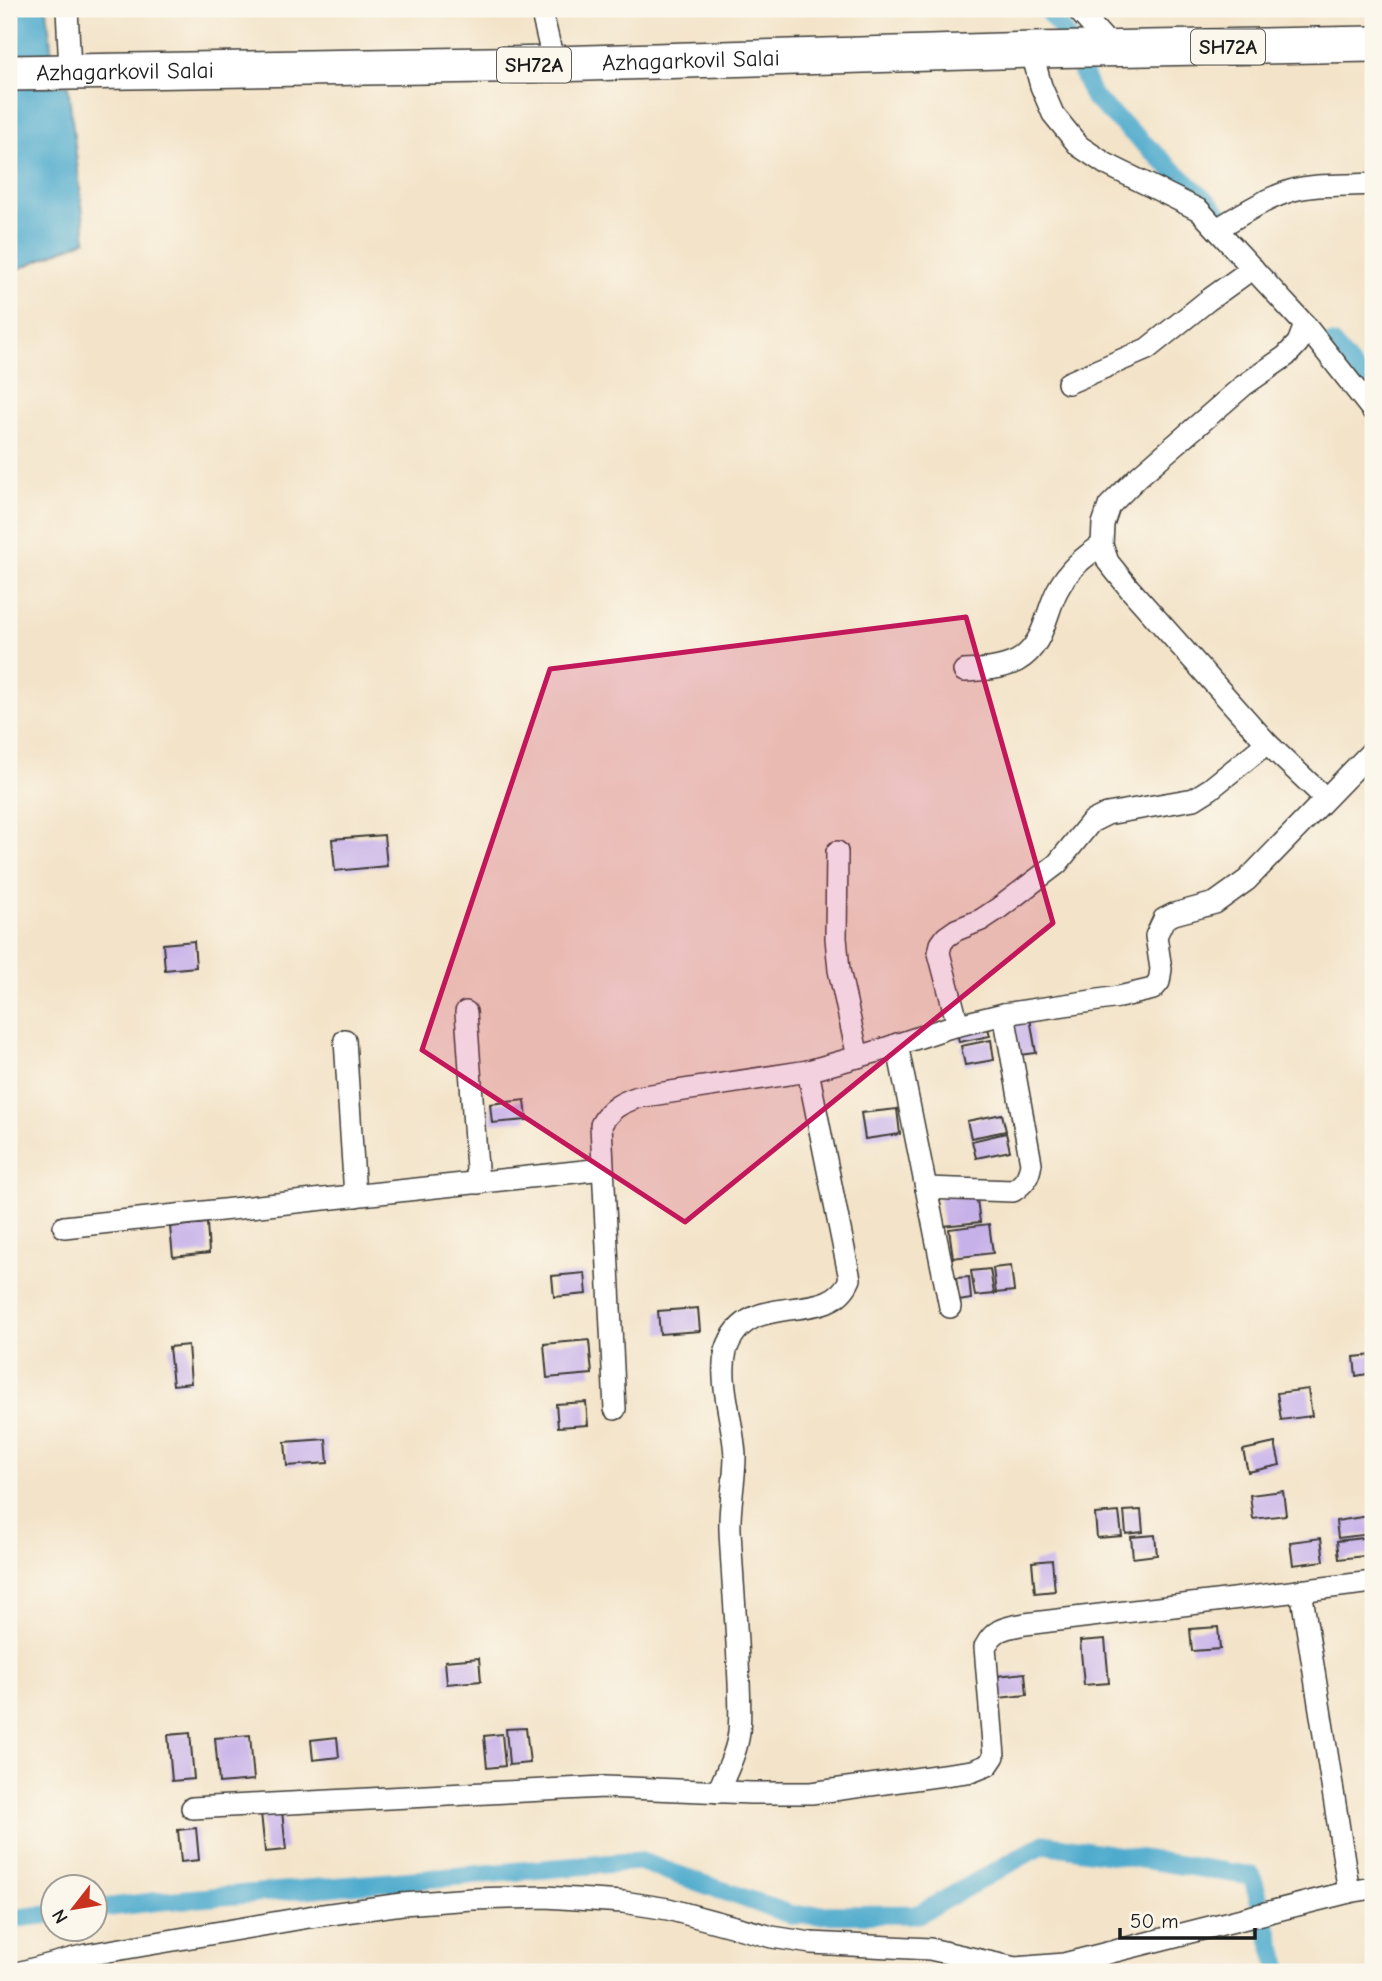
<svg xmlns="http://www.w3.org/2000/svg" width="1382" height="1981" font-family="'Comic Neue',sans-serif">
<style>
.water{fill:#4fabcd;stroke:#366474;stroke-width:2}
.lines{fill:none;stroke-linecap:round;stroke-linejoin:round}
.canal{stroke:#4fabcd;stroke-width:19}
.building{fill:#c7b1e9}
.street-casing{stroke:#3c3a36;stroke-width:24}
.primary-casing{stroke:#3c3a36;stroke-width:38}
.street{stroke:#fff;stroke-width:21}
.primary{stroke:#fff;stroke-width:35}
.marked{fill:#c2185b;fill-opacity:0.2;stroke:#c2185b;stroke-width:5;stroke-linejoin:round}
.labels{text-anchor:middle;stroke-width:5;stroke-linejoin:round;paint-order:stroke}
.shield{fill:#fbf7ec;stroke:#5f5e5a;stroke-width:2}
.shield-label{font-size:21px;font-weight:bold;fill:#1c1c1c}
.street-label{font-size:23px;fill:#1c1c1c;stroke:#fbf7ec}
</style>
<rect width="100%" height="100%" fill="#fbf7ec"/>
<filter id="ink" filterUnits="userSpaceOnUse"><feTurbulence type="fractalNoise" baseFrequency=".0143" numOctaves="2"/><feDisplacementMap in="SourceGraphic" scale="14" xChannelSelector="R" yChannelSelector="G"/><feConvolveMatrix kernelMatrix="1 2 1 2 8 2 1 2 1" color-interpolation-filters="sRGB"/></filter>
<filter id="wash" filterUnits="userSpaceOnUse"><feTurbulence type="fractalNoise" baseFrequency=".00686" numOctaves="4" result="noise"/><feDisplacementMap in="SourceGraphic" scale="28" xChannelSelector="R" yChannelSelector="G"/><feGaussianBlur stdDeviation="1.57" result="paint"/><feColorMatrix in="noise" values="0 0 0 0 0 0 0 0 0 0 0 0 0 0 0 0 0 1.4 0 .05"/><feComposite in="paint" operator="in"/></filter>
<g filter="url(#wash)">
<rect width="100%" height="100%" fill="#f3e3c8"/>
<g class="water">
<path d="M9,9H47L52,56L9,63Z"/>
<path d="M68,85L86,240L9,273V88Z"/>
</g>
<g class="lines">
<g class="canal">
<path d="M1046,9L1065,33L1093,97L1209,203L1269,271"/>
<path d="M1332,344L1373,392"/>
<path d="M94,1909L152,1902L639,1861L792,1915L919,1914L1044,1844L1252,1876L1280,1972"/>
<path d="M9,1919L52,1914"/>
</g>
</g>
<g id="blocks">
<g class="building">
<path d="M384,835L387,866L335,871L332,839Z"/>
<path d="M194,941L196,967L165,970L163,944Z"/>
<path d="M1029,1012L1036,1053L1012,1056L1006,1016Z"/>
<path d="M986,1020L990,1036L959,1042L956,1026Z"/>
<path d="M991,1040L994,1060L965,1065L961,1046Z"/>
<path d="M525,1100L527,1120L492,1123L490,1104Z"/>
<path d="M897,1109L900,1134L865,1139L861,1113Z"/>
<path d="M1002,1114L1006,1131L971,1138L967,1121Z"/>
<path d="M1006,1133L1010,1151L976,1158L972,1141Z"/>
<path d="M976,1192L980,1222L943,1226L939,1196Z"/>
<path d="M207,1223L209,1253L173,1257L170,1227Z"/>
<path d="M989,1224L993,1253L953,1258L949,1229Z"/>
<path d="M1011,1266L1014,1291L996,1293L993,1268Z"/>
<path d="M990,1269L994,1294L975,1296L971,1271Z"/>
<path d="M585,1273L587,1294L554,1297L552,1276Z"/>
<path d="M969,1277L971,1299L959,1301L956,1278Z"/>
<path d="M698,1308L700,1331L660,1334L658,1311Z"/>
<path d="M589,1340L592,1374L547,1378L544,1344Z"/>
<path d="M188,1345L191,1383L173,1385L169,1347Z"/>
<path d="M1373,1355V1373L1356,1376L1354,1357Z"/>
<path d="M1308,1389L1312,1416L1281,1420L1277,1393Z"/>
<path d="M586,1402L588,1425L558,1427L556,1404Z"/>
<path d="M326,1439L328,1463L287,1466L285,1442Z"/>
<path d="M1275,1443L1280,1465L1248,1472L1243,1450Z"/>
<path d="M1283,1491L1286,1515L1253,1519L1250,1495Z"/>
<path d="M1141,1510L1143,1532L1126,1534L1124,1511Z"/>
<path d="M1119,1512L1122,1536L1097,1538L1095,1514Z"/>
<path d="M1369,1516L1371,1534L1338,1538L1336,1521Z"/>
<path d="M1155,1535L1157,1555L1133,1558L1131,1537Z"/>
<path d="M1371,1537L1373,1555L1339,1559L1337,1541Z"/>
<path d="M1321,1538L1324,1561L1293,1565L1290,1542Z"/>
<path d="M1052,1560L1055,1591L1035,1593L1032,1562Z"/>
<path d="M1218,1627L1220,1649L1192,1651L1190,1629Z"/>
<path d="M1105,1639L1109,1683L1084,1685L1080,1641Z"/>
<path d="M479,1658L481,1681L447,1684L445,1661Z"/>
<path d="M1025,1673L1027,1695L999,1698L997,1676Z"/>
<path d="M526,1728L530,1763L509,1765L506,1729Z"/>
<path d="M190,1733L194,1779L172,1781L168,1735Z"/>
<path d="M502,1734L505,1766L487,1768L484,1736Z"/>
<path d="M250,1735L254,1780L219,1783L215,1738Z"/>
<path d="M337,1737L339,1757L313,1760L311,1740Z"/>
<path d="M282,1811L286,1850L265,1852L261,1813Z"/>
<path d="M196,1828L199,1860L181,1862L178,1830Z"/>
</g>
</g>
</g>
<g filter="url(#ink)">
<use href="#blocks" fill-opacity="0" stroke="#3c3a36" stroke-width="2"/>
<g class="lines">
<g class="street-casing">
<g id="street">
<path d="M67,9L70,70"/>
<path d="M541,9L554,64"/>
<path d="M1077,9L1113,49"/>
<path d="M1031,50L1041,86L1053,114L1079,146L1106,164L1199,210L1305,325L1373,411"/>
<path d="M1217,229C1240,215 1265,199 1290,191C1316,183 1347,186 1373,184"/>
<path d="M1305,325L1298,343L1286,356L1243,386L1138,477L1109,506L1103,524L1102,545L1108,562L1129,588L1267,743L1325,798"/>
<path d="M1068,383L1147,349L1207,301L1253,268"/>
<path d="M964,671C982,670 1001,669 1017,661C1044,646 1045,615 1057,591C1068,570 1082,558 1102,545"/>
<path d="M837,852L836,938L839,970L858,1057"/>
<path d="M466,1012L478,1183"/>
<path d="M958,1025L939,953L941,944L946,937L956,930L981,920L999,908L1057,864L1091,822L1107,814L1194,799L1210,789L1267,743"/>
<path d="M345,1040L355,1196"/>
<path d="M897,1044L950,1307"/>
<path d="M926,1188L1013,1191C1025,1183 1029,1177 1031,1163L1004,1014"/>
<path d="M64,1227L603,1169"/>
<path d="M615,1409L601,1125C610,1108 621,1103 638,1097L808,1071L875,1052L947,1028L1004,1014L1119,997L1153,989L1159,982L1161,969L1156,936L1164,919L1174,914L1215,903L1247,880L1373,750"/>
<path d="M1301,1590L1349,1892"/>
<path d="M718,1792C726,1772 737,1752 739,1732C741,1709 739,1685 738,1662C736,1618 732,1574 730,1530C729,1505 735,1481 735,1456C734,1425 718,1381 726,1351C746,1285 829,1330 850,1279L808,1071"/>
<path d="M192,1808L604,1787L751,1793H811L973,1771L988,1765L994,1756L985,1647C995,1628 1005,1628 1025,1624L1373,1582"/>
<path d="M21,1972L86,1955L309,1917L402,1904L472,1899L545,1897L623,1902L668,1909L772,1937L811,1943L930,1949L1015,1968L1064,1964L1349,1892L1373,1888"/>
</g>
</g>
<g class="primary-casing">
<g id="primary">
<path id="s1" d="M9,73L554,64L1031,50L1373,44"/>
</g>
</g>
<use href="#street" class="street"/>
<use href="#primary" class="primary"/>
</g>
</g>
<path class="marked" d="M966,617L1053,923L685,1222L422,1050L550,669Z"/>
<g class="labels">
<g class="shield">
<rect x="1191" y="29.5" width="74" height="35" rx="5"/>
<rect x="497" y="47.5" width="74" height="35" rx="5"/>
</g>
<g class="shield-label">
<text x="1228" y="54">SH72A</text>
<text x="534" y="72">SH72A</text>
</g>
<g class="street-label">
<text dy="8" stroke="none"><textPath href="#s1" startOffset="682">Azhagarkovil Salai</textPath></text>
<text dy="8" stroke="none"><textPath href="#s1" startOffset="116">Azhagarkovil Salai</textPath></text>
</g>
</g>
<rect width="1382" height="1981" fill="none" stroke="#fbf7ec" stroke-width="35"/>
<g transform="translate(74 1908) rotate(239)"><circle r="33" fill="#fbf7ec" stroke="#a29f99" stroke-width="2"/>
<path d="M0-5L12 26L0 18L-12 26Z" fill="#c8321e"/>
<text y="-10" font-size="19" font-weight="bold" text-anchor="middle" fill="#1c1c1c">N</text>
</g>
<path d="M1120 1928v10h135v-10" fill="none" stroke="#1c1c1c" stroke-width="3.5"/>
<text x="1130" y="1928" font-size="21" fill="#1c1c1c" stroke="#fbf7ec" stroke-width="5" paint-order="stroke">50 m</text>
</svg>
